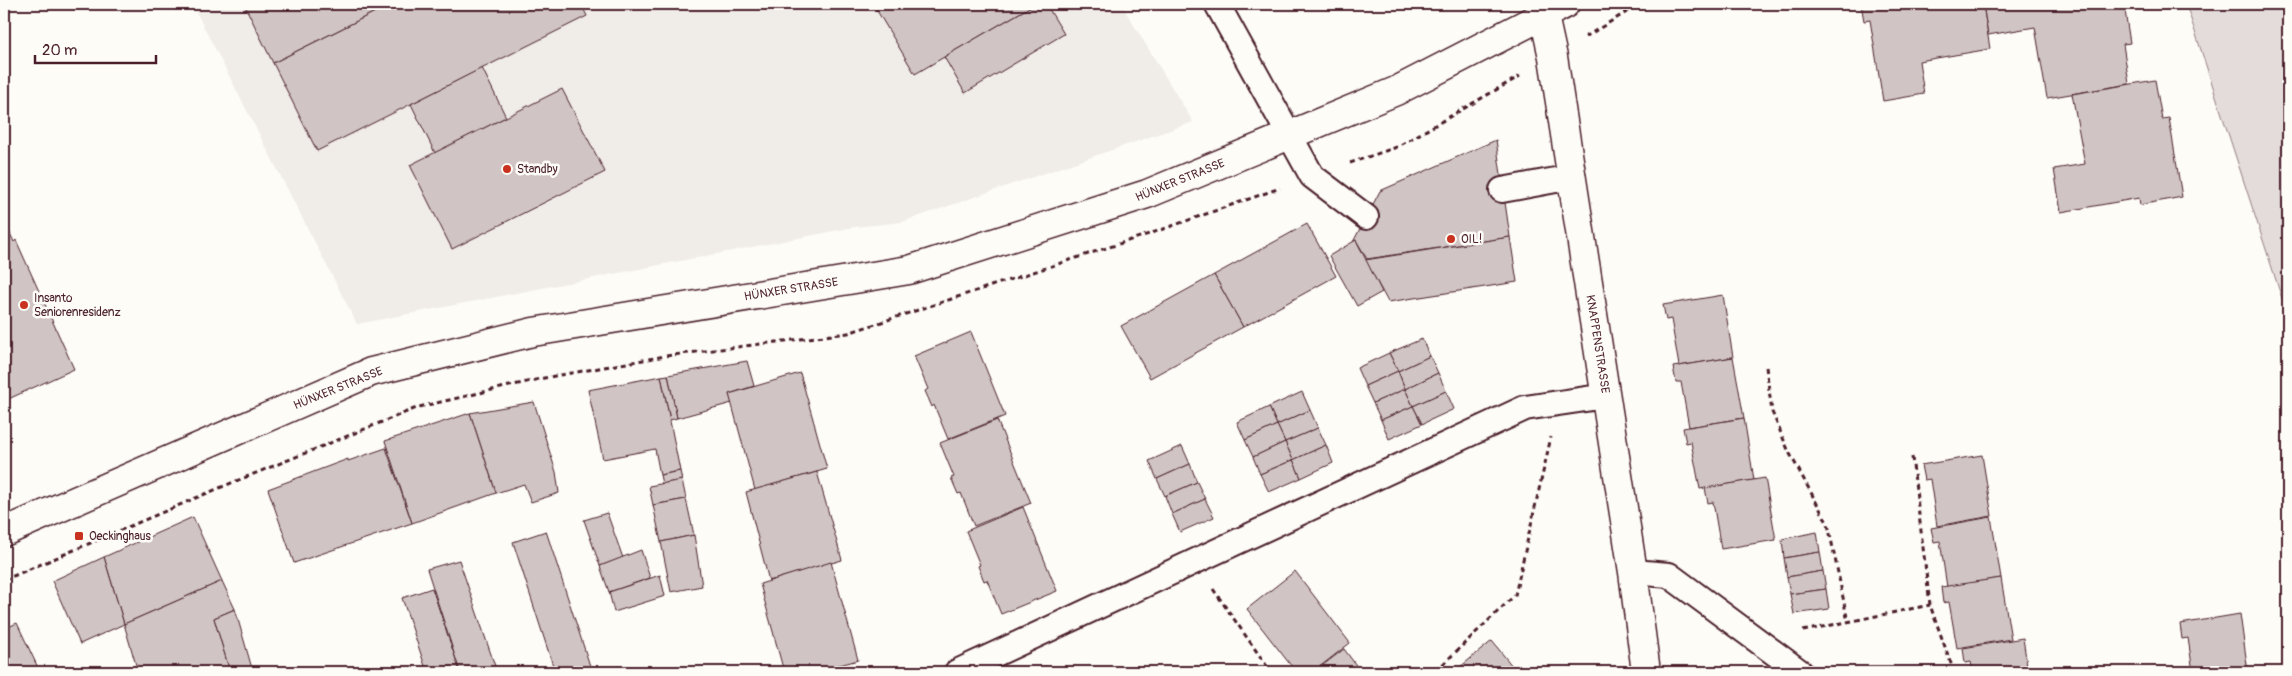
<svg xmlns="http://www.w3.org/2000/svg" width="2292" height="676" font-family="Pangolin,sans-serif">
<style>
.built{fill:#f0ece8}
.green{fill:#e3dcda;stroke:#967e82}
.building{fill:#d0c5c4;stroke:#4a1f2b}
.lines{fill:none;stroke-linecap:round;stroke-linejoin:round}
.lane-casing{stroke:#4a1f2b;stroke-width:28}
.street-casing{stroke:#4a1f2b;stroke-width:31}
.secondary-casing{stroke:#4a1f2b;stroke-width:31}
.path{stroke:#4a1f2b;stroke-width:3;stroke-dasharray:5 4;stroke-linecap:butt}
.lane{stroke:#fdfcf7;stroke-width:24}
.street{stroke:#fdfcf7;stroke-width:28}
.secondary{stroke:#fdfcf7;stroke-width:28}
.poi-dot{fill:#c8321e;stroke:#fdfcf7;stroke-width:2}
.labels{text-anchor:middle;stroke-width:5;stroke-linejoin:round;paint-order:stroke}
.poi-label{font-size:12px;fill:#4a1f2b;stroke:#fdfcf7;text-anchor:start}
.street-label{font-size:12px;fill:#4a1f2b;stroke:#fdfcf7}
</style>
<rect width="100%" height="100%" fill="#fdfcf7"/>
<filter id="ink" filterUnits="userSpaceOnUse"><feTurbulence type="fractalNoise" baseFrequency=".02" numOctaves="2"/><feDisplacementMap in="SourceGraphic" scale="10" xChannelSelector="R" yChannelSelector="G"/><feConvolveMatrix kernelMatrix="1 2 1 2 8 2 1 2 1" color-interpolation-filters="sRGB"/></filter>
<g filter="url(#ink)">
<path class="built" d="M192,4H1121L1193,122L902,222L854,227L357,324Z"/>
<path class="green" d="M2186,4H2288V317Z"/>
<g class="building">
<path d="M244,4H391L273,63Z"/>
<path d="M391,4H581L587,16L317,151L273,63Z"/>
<path d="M873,4H1035L915,74Z"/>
<path d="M1035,4H1046L1064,34L965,93L944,57Z"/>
<path d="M1861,4H1983L1990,49L1919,61L1924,94L1883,101L1870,20L1864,21Z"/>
<path d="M1983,4H2124L2130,43L2123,44L2129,84L2047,98L2035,27L1988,35Z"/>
<path d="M482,68L506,117L435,153L411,104Z"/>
<path d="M2155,80L2162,119L2169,118L2182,197L2140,205L2139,198L2061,212L2054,169L2085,164L2072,94Z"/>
<path d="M562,89L605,172L452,249L410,165Z"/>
<path d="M1496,140L1510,237L1367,259L1356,240L1353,242L1380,191Z"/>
<path d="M4,220L14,242L16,240L74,369L4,401Z"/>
<path d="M1307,224L1336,276L1243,327L1214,275Z"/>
<path d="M1510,237L1517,282L1388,302L1365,260Z"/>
<path d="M1356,240L1382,292L1357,306L1329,256Z"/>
<path d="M1214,275L1243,327L1150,378L1121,326Z"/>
<path d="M1723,295L1733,357L1679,366L1671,319L1666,320L1663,305Z"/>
<path d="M971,332L1005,416L948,439L934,405L932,407L925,391L928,389L914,356Z"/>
<path d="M1422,339L1430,356L1398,371L1389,353Z"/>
<path d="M1389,353L1398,371L1365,386L1357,368Z"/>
<path d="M1430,356L1438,373L1405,389L1398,371Z"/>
<path d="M1733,357L1744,418L1689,427L1681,382H1676L1673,367Z"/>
<path d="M747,361L754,386L729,394L732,403L677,418L668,375Z"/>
<path d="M1398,371L1405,389L1373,403L1365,386Z"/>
<path d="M800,373L827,469L755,490L729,394Z"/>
<path d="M1438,373L1446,391L1413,406L1405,389Z"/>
<path d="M668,375L677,418L670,420L661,376Z"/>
<path d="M661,376L680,471L660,475L655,449L603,459L588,390Z"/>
<path d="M1405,389L1413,406L1381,420L1373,403Z"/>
<path d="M1446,391L1454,409L1422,424L1413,406Z"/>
<path d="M1302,392L1310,410L1277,425L1269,407Z"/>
<path d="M534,402L556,472L559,493L531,502L524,484L496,493L470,413Z"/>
<path d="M1413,406L1422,424L1389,439L1381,420Z"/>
<path d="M1269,407L1277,425L1245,440L1237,422Z"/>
<path d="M1310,410L1318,428L1285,442L1277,425Z"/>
<path d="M470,413L496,493L412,523L385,441Z"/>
<path d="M1744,418L1754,480L1700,489L1691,442L1686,443L1683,428Z"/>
<path d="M997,420L1031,503L974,526L961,493L958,494L951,478L954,477L940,443Z"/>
<path d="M1277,425L1285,442L1253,457L1245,440Z"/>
<path d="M1318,428L1326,445L1293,460L1285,442Z"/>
<path d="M1285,442L1293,460L1260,474L1253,457Z"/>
<path d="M1326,445L1333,463L1301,478L1293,460Z"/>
<path d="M1182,446L1190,464L1157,479L1149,461Z"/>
<path d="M386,448L412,523L294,563L268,489L348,459V461Z"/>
<path d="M1982,455L1992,516L1937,526L1930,479L1924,480L1921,465Z"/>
<path d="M1293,460L1301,478L1269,492L1260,474Z"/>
<path d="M1190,464L1197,482L1165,496L1157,479Z"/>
<path d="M680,471L682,480L662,484L660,475Z"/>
<path d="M817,472L842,560L769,581L746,492Z"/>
<path d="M1765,478L1776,540L1721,549L1713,502L1708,503L1705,488Z"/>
<path d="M682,480L686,499L653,505L649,486Z"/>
<path d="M1197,482L1205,499L1172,514L1165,496Z"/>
<path d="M686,499L694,535L661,542L653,505Z"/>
<path d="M1205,499L1214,517L1180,532L1172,514Z"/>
<path d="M1023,507L1057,591L1001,614L987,580L984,581L978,566L980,565L966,531Z"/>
<path d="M607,513L623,558L600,566L584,520Z"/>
<path d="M193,517L222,581L124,624L104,557Z"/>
<path d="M1991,517L2001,578L1947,587L1940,541L1934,542L1931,528Z"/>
<path d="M546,531L591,669L582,672H555L513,542Z"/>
<path d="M1817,532L1820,552L1784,558L1782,539Z"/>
<path d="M694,535L702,586L671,592L661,542Z"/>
<path d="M641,550L650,578L609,592L600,566Z"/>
<path d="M1820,552L1823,571L1787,577L1784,558Z"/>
<path d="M104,557L124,624L80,644L52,581Z"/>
<path d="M459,560L497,672H460L427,569Z"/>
<path d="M831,562L858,660L814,672H784L760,584Z"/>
<path d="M1295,571L1350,643L1313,672H1296L1247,609Z"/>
<path d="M1823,571L1826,589L1790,594L1787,577Z"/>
<path d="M660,575L665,596L614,612L609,592Z"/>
<path d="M2001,578L2011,639L1957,648L1949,602L1943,603L1941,587Z"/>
<path d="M222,581L235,609L214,618L230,672H138L124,624Z"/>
<path d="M432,588L460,672H427L402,598Z"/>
<path d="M1826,589L1829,609L1794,614L1790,594Z"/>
<path d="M235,609L253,672H230L214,618Z"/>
<path d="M2240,614L2248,672H2193L2188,638L2182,639L2180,624Z"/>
<path d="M17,623L40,672H4V629Z"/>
<path d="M2023,638L2028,672H1973L1971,662L1965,663L1963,648Z"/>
<path d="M1492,641L1517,672H1454Z"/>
<path d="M1344,649L1361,672H1314Z"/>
</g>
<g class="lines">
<g class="lane-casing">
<g id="lane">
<path d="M1217,4L1312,176L1366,217"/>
<path d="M1502,190L1572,177"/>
<path d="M1633,572L1669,575L1800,672"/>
<path d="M957,672L1525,408L1606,396"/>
</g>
</g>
<g class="street-casing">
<path id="street" d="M1544,16L1553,57L1633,572L1646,672"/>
</g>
<g class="secondary-casing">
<path id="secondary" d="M4,532L371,372L533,332L909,270L1147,194L1396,91L1565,4"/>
</g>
<g class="path">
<path d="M1585,37L1640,4"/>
<path d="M1350,163L1397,147L1520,76"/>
<path d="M1766,367L1772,412L1789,452L1828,524L1848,622"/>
<path d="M1912,457L1930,605L1954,672"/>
<path d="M4,580L224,486L419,407L544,378L665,356L848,333L1152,233L1280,188"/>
<path d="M1213,589L1271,672"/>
<path d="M1803,631L1930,605"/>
<path d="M1044,667L1050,672"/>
<path d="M2172,668V672"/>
<path d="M1440,672L1439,668L1515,595L1551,437"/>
</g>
<use href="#lane" class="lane"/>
<use href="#street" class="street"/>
<use href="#secondary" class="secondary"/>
</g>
</g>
<g class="poi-dot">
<circle cx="507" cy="169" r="5"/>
<circle cx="1451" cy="239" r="5"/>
<circle cx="24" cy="305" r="5"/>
<rect x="74" y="531" width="10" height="10" rx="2.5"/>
</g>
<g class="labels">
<g class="poi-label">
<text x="517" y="173">Standby</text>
<text x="1461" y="243">OIL!</text>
<text x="34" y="302">Insanto<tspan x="34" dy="14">Seniorenresidenz</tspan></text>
<text x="89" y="540">Oeckinghaus</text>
</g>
<g class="street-label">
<text transform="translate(1180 180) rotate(-22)" y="4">HÜNXER STRASSE</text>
<text transform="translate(791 289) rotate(-9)" y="4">HÜNXER STRASSE</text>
<text transform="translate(1598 344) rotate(81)" y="4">KNAPPENSTRASSE</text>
<text transform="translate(338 388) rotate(-22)" y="4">HÜNXER STRASSE</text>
</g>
</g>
<rect width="2292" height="676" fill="none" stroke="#fdfcf7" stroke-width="20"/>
<rect x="10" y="10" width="2272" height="656" fill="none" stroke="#4a1f2b" stroke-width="2" filter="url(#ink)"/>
<path d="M35 55v8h121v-8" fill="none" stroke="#4a1f2b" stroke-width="2.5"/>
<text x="42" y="55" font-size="15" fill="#4a1f2b" stroke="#fdfcf7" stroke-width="4" paint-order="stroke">20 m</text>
</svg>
